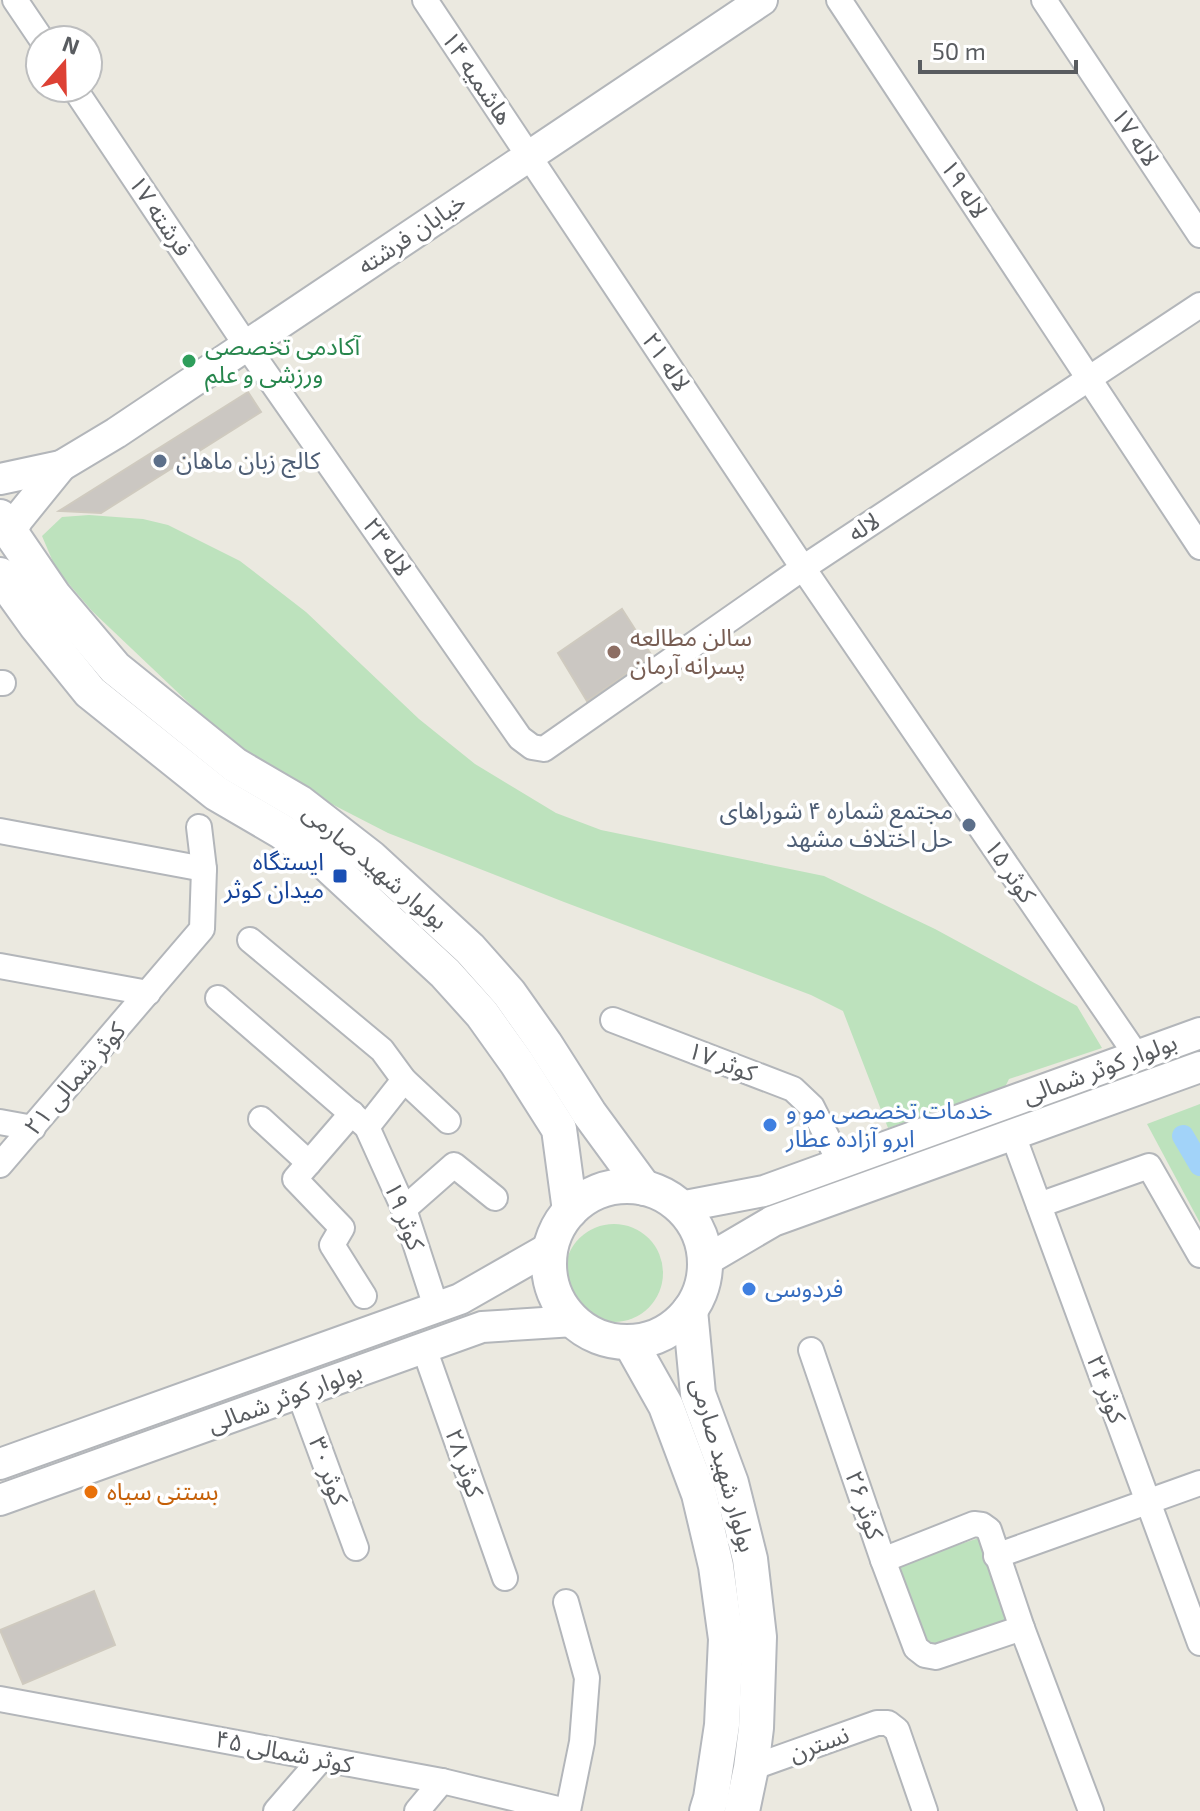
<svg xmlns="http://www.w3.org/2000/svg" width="1200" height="1811" font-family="'Exo 2','Noto Sans Arabic',sans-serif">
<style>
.green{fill:#bde2bd}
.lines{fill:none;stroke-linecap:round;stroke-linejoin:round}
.canal{stroke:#a2d3f9;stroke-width:22}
.building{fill:#cbc7c2;stroke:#cfcabf;stroke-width:2}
.minor-casing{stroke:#b3b6ba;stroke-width:28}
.tertiary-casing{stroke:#b3b6ba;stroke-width:34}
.secondary-casing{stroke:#b4b7bc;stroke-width:38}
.minor{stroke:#fff;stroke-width:24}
.tertiary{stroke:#fff;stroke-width:30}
.secondary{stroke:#fff;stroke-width:34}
.leisure-dot{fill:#2e9e5b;stroke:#fff;stroke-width:3}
.service-dot{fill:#5c6f8a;stroke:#fff;stroke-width:3}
.education-dot{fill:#8d6e63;stroke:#fff;stroke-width:3}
.transit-dot{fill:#1a4fb4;stroke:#fff;stroke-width:3}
.shop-dot{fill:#3f7fe0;stroke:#fff;stroke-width:3}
.food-dot{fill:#e8710a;stroke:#fff;stroke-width:3}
.labels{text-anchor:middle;stroke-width:7;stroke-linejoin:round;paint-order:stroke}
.street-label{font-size:24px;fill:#595c60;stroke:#fff}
.leisure-label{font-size:24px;fill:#27864d;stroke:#fff;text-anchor:start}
.service-label{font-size:24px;fill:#4e5e75;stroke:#fff;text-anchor:start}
.education-label{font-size:24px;fill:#785e54;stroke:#fff;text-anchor:start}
.transit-label{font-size:24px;fill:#164399;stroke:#fff;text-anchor:end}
.shop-label{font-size:24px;fill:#366cbe;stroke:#fff;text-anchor:start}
.food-label{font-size:24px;fill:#c56008;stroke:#fff;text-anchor:start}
</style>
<rect width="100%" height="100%" fill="#ebe9e0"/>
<g class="green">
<path d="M89,515L143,519L168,525L240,561L306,612L419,719L475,764L556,813L601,830L824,876L935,929L1077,1006L1102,1048L1009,1079L1003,1091L888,1128L843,1011L811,995L564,902L388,833L281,778L231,743L92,611L56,569L42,536L62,517Z"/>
<path d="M1200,1104V1223L1147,1124Z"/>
<circle cx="614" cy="1273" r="49"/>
<path d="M979,1538L1007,1623L927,1649L898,1564Z"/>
</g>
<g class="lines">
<path class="canal" d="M1183,1136L1200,1165"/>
</g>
<g class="building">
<path d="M248,392L261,412L101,513L59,511Z"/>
<path d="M622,609L652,656L587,701L558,653Z"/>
<path d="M94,1591L115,1645L23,1684L0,1630Z"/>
</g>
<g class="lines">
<g class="minor-casing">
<g id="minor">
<path d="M15,0L42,40"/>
<path d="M425,0L803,568L1137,1056"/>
<path d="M839,0L1200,547"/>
<path d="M1044,0L1200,235"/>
<path d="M74,88L246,345L520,738L532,747L544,749L803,568L1200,305"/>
<path d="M0,683H3"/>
<path d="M0,831L204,869"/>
<path d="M250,940L382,1050L404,1080L448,1121"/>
<path d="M0,966L148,993"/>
<path d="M218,998L367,1127L404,1209L436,1307"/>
<path d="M613,1020L793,1089L812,1107L840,1163"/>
<path d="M352,1113L295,1179L342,1228L332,1245L364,1296"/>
<path d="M261,1119L309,1163"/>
<path d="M0,1122L33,1128"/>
<path d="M367,1127L404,1080"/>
<path d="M1013,1135L1200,1643"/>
<path d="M0,1165L202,929L204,869L199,827"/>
<path d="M1039,1205L1149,1166L1200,1255"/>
<path d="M404,1209L454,1165L495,1198"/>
<path d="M424,1348L505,1578"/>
<path d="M811,1350L883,1560L916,1648L925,1655L936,1657L1022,1628"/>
<path d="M299,1393L356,1548"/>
<path d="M996,1556L1200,1483"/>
<path d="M883,1560L974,1524L982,1525L989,1530L1022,1628L1091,1811"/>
<path d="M566,1602L587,1678L582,1742L568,1811"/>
<path d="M0,1699L442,1781L566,1811"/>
<path d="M751,1768L877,1723H888L897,1730L925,1811"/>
<path d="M276,1811L321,1759"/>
<path d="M417,1811L442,1781"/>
</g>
</g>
<g class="tertiary-casing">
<g id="tertiary">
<path d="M0,479L61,466L116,433L762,0"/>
<path d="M10,533L18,519L61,466"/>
<path d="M680,1207L764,1191L1200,1033"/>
<path d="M705,1261L773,1221L1200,1067"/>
<path d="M0,1464L460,1299L551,1247"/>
<path d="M0,1500L482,1327L574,1321"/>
</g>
</g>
<g class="secondary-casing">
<g id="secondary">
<path d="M0,517L54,596L115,668L235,765L300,803L371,858L470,949L509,993L545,1044L589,1113L644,1188"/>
<path d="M0,575L36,625L90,692L216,793L281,831L325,862L445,973L482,1014L517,1063L559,1129L570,1211"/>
<circle cx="627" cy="1264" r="78"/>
<path d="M690,1310L698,1394L731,1483L750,1559L759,1637L756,1728L751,1768L742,1811"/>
<path d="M630,1342L666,1406L699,1494L716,1566L726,1639L722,1725L711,1798L707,1811"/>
</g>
</g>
<use href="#minor" class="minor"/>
<use href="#tertiary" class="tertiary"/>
<use href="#secondary" class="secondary"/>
</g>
<circle class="leisure-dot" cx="189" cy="361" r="8"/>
<g class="service-dot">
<circle cx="160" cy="461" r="8"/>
<circle cx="969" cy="825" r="8"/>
</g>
<circle class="education-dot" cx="614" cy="652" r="8"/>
<rect class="transit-dot" x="332" y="868" width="16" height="16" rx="4"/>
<g class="shop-dot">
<circle cx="770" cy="1125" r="8"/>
<circle cx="749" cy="1289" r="8"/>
</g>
<circle class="food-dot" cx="91" cy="1492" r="8"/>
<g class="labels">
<g class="street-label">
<text transform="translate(477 78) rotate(56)" y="8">هاشمیه ۱۴</text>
<text transform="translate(1135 137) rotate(56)" y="8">لاله ۱۷</text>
<text transform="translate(964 189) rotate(57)" y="8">لاله ۱۹</text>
<text transform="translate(160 216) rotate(56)" y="8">فرشته ۱۷</text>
<text transform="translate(412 234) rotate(-34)" y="8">خیابان فرشته</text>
<text transform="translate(666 362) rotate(56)" y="8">لاله ۲۱</text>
<text transform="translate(864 527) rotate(-33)" y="8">لاله</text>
<text transform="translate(387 547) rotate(55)" y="8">لاله ۲۳</text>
<text transform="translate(375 867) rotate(40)" y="8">بولوار شهید صارمی</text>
<text transform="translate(1010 871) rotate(56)" y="8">کوثر ۱۵</text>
<text transform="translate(722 1062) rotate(21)" y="8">کوثر ۱۷</text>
<text transform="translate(1100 1069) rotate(-20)" y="8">بولوار کوثر شمالی</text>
<text transform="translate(75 1079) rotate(-49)" y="8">کوثر شمالی ۲۱</text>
<text transform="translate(404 1216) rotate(69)" y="8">کوثر ۱۹</text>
<text transform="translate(1106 1389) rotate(70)" y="8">کوثر ۲۴</text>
<text transform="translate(285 1398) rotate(-20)" y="8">بولوار کوثر شمالی</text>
<text transform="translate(464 1463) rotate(71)" y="8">کوثر ۲۸</text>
<text transform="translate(723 1465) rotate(74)" y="8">بولوار شهید صارمی</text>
<text transform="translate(328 1471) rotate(70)" y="8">کوثر ۳۰</text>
<text transform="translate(864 1505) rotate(71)" y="8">کوثر ۲۶</text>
<text transform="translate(819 1744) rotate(-20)" y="8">نسترن</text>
<text transform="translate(284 1752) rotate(11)" y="8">کوثر شمالی ۴۵</text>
</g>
<g class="leisure-label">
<text x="205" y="355">آکادمی تخصصی<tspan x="205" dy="28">ورزشی و علم</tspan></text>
</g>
<g class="service-label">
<text x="176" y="469">کالج زبان ماهان</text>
<text x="953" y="819" text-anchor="end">مجتمع شماره ۴ شوراهای<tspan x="953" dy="28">حل اختلاف مشهد</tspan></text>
</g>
<g class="education-label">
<text x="630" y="646">سالن مطالعه<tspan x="630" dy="28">پسرانه آرمان</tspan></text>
</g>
<g class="transit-label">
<text x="324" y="870">ایستگاه<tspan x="324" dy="28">میدان کوثر</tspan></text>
</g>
<g class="shop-label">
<text x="786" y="1119">خدمات تخصصی مو و<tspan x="786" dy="28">ابرو آزاده عطار</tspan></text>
<text x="765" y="1297">فردوسی</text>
</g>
<g class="food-label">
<text x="107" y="1500">بستنی سیاه</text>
</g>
</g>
<g transform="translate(64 64) rotate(20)"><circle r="38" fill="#ffffff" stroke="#bdbebf" stroke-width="2"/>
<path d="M0-6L14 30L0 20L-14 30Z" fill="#dd4134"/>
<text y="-12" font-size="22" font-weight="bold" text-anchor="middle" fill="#595c60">N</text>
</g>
<path d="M920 60v12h156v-12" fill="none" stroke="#595c60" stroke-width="4"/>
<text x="932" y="60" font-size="24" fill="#595c60" stroke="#ffffff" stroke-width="6" paint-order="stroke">50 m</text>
</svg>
